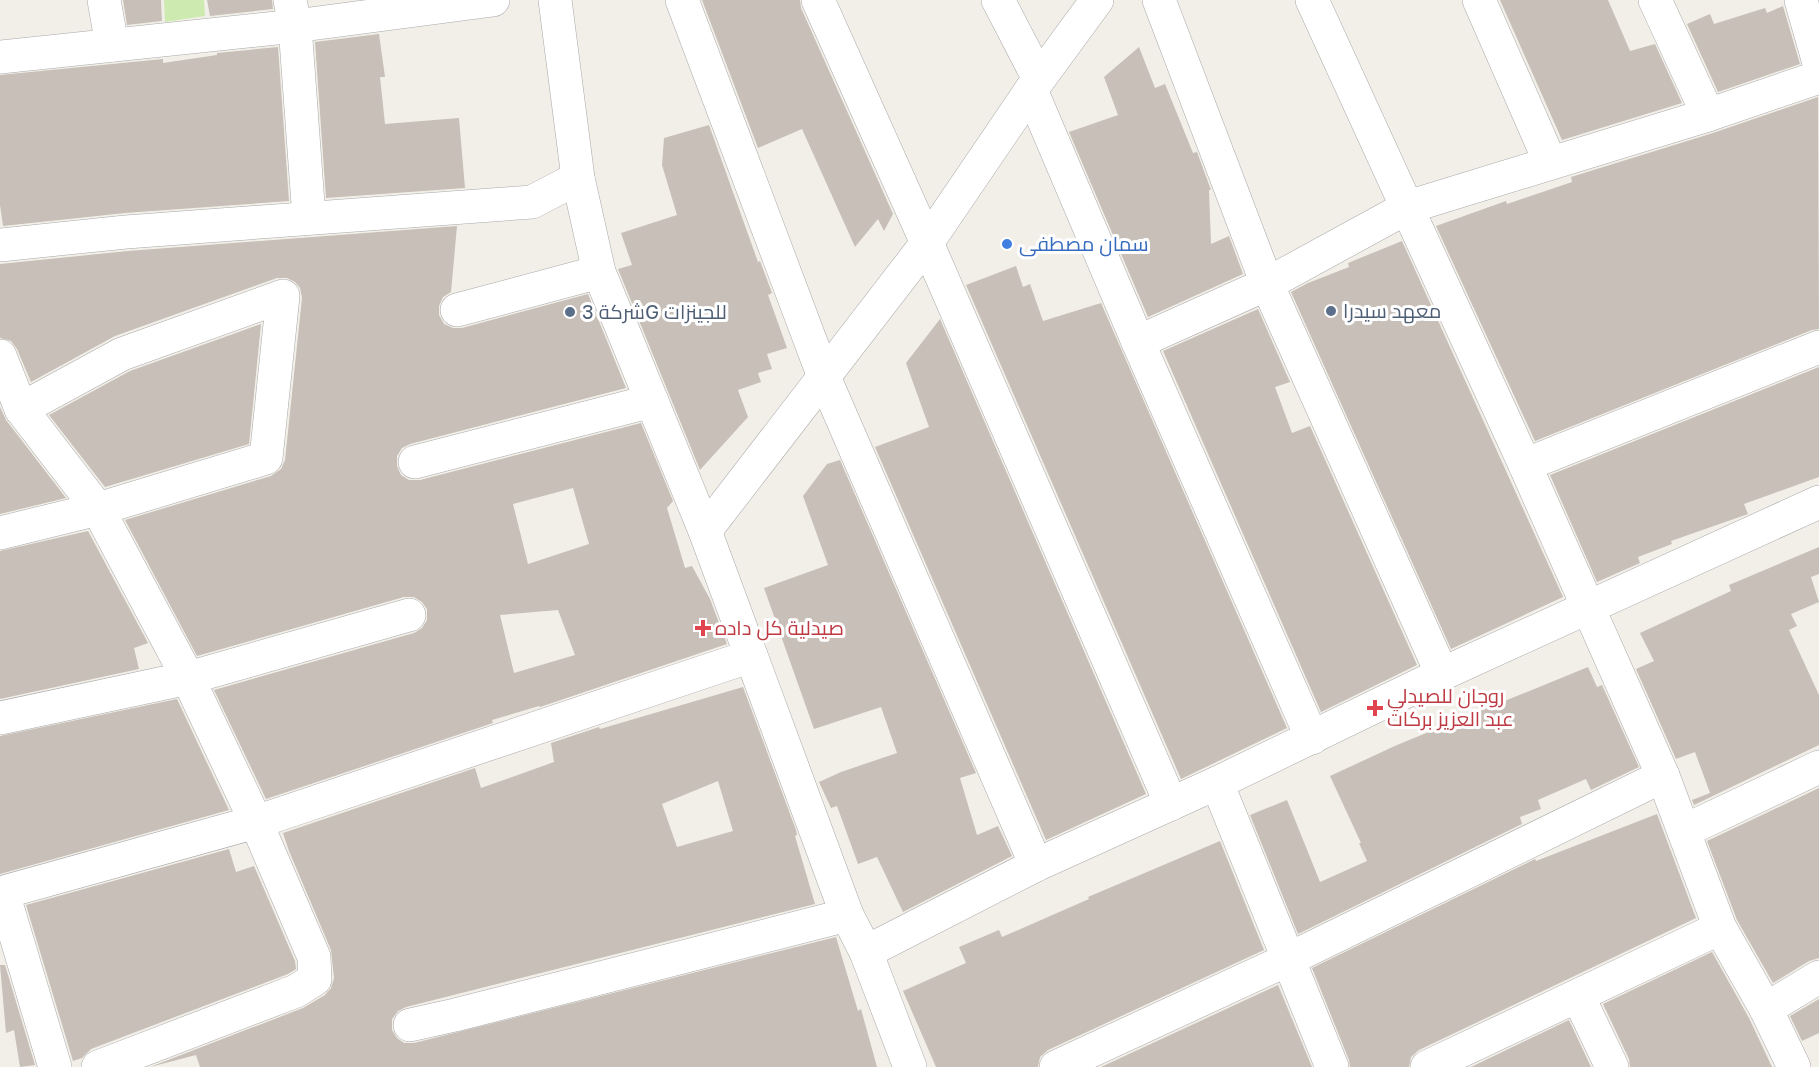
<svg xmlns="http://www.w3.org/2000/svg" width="1819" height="1067" font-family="'Golos Text',Cairo,sans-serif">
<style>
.grass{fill:#cdebb0}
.building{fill:#c7bfb8;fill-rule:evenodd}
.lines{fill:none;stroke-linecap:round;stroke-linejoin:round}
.minor-casing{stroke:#a9a9a9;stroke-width:34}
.minor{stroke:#fff;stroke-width:33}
.shop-dot{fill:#3f7fe0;stroke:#fff;stroke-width:2}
.service-dot{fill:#5c6f8a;stroke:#fff;stroke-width:2}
.health-dot{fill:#e0444e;stroke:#fff;stroke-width:2}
.labels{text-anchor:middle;stroke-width:6;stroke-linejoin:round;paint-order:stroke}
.shop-label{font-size:20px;fill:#366cbe;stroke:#fff;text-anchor:start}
.service-label{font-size:20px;fill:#4e5e75;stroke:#fff;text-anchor:start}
.health-label{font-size:20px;fill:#be3a42;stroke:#fff;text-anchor:start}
</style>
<rect width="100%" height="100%" fill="#f2efe9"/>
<path class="grass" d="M164,0H204L205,16L165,22Z"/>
<g class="building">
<path d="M123,0H161L162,21L127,25Z"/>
<path d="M207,0H272L273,9L210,16Z"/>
<path d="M702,0H800L801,8L893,214L884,231L878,219L855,247L802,129L758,148Z"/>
<path d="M1500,0H1608L1630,51L1655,44L1682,103L1562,140Z"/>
<path d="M1783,6L1800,64L1718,92L1687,24L1710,14L1714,24L1765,8L1767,13Z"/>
<path d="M379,34L385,77H380L385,124L459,118L465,188L326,198L315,42Z"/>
<path d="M278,47L289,201L125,213L3,226L0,205V75L163,59V63L217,55V53Z"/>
<path d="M1139,47L1155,88L1165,84L1193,153L1197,152L1211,190H1209L1211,244L1229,236L1243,274L1148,317L1069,132L1118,115L1104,77Z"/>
<path d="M1818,97L1819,329L1812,330L1535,441L1436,226L1506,201L1507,204L1572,182L1571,177L1713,133Z"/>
<path d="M709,125L758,262L760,261L772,293L768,295L787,348L767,354L772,369L758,373L761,382L738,390L748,417L700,470L618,269L632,265L621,233L677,215L662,165L664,138Z"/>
<path d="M457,226L451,292L443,297L439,306V315L444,324L453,328H462L588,294L626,388L410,444L402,448L397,456V466L401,475L409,480H420L641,423L673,501L667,508L685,568L692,566L710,599L727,644L540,707L539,706L492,720L493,723L266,799L214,690L414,633L422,628L427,620V609L422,602L414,597H404L197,656L125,520L271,476L281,469L285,460L302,298L300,288L295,282L287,278H277L115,336L31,382L17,349L11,341L0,338V264L128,251ZM573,488L589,544L528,564L513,504ZM558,610L575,655L514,673L500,615Z"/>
<path d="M1402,241L1563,597L1451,649L1291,292L1308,283L1349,267L1348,263Z"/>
<path d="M1016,266L1023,287L1030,284L1043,321L1101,303L1287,728L1181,779L966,285Z"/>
<path d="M1258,309L1290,382L1275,387L1292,433L1310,426L1417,665L1321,712L1163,351Z"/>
<path d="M940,319L1146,794L1046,840L875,447L929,427L906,363Z"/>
<path d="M261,324L249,444L105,487L49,415L130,371Z"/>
<path d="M1819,367V477L1744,504L1748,514L1671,541L1672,544L1638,557L1640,563L1597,582L1550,475Z"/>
<path d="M0,407L6,420L66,498L0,514Z"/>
<path d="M840,460L976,773L960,778L977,835L998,826L1012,856L903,912L877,857L858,864L837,806L831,808L819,782L841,772L897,753L881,707L814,729L764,588L828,565L803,496L827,464Z"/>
<path d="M88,531L148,643L134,648L139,669L0,699V551Z"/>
<path d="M1819,547V574L1811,577L1819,602L1791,614L1797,626L1789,630L1819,695V745L1694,805L1692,800L1710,793L1695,752L1676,759L1636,669L1654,661L1640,633L1731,591L1729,585Z"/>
<path d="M1588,667L1597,687L1602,685L1639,767L1591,790L1586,779L1538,800L1541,809L1520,817L1522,824L1298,934L1250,815L1287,800L1320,882L1367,861L1359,843H1361L1330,776L1397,745Z"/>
<path d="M743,687L796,830L797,835L795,836L815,904L406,1007L398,1011L392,1019V1030L397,1038L404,1043H414L836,937L858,1011L861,1009L877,1067H200L196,1055L150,1067L303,1008L325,995L331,988L334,978L331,950L289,851L283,833L475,768L481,788L554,762L551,743L599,727L600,729ZM718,781L733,831L677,847L662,804Z"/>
<path d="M177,699L229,810L0,874V736Z"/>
<path d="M1819,788V958L1809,961L1773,983L1737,920L1707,841Z"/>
<path d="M1657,814L1696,918L1419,1050L1411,1057L1409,1067H1350L1349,1060L1312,968L1535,859L1536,861Z"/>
<path d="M1220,841L1264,950L1048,1050L1040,1057L1038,1067H936L903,991L966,963L959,947L999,930L1002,937L1089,899L1088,897Z"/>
<path d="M229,849L236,872L254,866L295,961L296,969L288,974L91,1049L82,1058L73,1061L26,905Z"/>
<path d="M1712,952L1749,1018L1772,1067H1630L1629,1059L1603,1004Z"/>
<path d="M0,965H5L35,1065L20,1067L14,1030L6,1033Z"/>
<path d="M1278,985L1312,1067H1101Z"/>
<path d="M1819,999V1033L1802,1041L1790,1016Z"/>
<path d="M1569,1020L1591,1067H1471Z"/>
</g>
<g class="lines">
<g class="minor-casing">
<g id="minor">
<path d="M104,0L112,45"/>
<path d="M290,0L295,26L309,218"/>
<path d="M555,0L578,178L599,272L705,531L847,915L866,952L910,1067"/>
<path d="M682,0L824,377L1036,865"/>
<path d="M818,0L927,243L1171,804"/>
<path d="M998,0L1039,79"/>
<path d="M1159,0L1267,284L1442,674"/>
<path d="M1312,0L1525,465L1663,776L1720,928L1766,1009L1794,1067"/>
<path d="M1479,0L1550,162"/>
<path d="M1655,0L1708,115"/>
<path d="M1801,0L1819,63"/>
<path d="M0,57L295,26L493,0"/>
<path d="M1031,90L1138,342L1312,738"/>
<path d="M0,245L126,232L532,202L578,178"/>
<path d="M457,310L599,272"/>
<path d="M1138,342L1267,284L1408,207L1708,115L1819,77"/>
<path d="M0,356L21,409L98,509L188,678L256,822L314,957L315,979L296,991L98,1067"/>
<path d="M415,462L652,401"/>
<path d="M1525,465L1819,347"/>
<path d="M705,531L927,243L1031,90L1097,0"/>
<path d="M0,533L98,509L266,458L283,296L122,354L21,409"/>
<path d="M0,718L188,678L409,615"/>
<path d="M1217,783L1332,1067"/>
<path d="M1684,831L1819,767"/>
<path d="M0,893L256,822L751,656"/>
<path d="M3,893L55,1067"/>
<path d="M866,952L1036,865L1217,783L1442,674L1819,502"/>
<path d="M1578,996L1612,1067"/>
<path d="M1766,1009L1819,977"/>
<path d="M410,1025L455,1015L847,915"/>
<path d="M1056,1067L1289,959L1663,776"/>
<path d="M1427,1067L1720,928"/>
</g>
</g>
<use href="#minor" class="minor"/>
</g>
<circle class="shop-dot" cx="1007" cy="244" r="6"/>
<g class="service-dot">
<circle cx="1331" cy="311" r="6"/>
<circle cx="570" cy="312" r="6"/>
</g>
<g class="health-dot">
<path d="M700 619h6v6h6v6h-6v6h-6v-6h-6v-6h6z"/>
<path d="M1372 699h6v6h6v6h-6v6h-6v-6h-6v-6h6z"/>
</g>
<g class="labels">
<g class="shop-label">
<text x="1019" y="251">سمان مصطفى</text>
</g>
<g class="service-label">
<text x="1343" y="318">معهد سيدرا</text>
<text x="582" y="319">شركة 3G للجينزات</text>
</g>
<g class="health-label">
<text x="715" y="635">صيدلية كل داده</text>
<text x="1387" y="703">روجان للصيدلي<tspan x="1387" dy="23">عبد العزيز بركات</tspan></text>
</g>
</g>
</svg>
